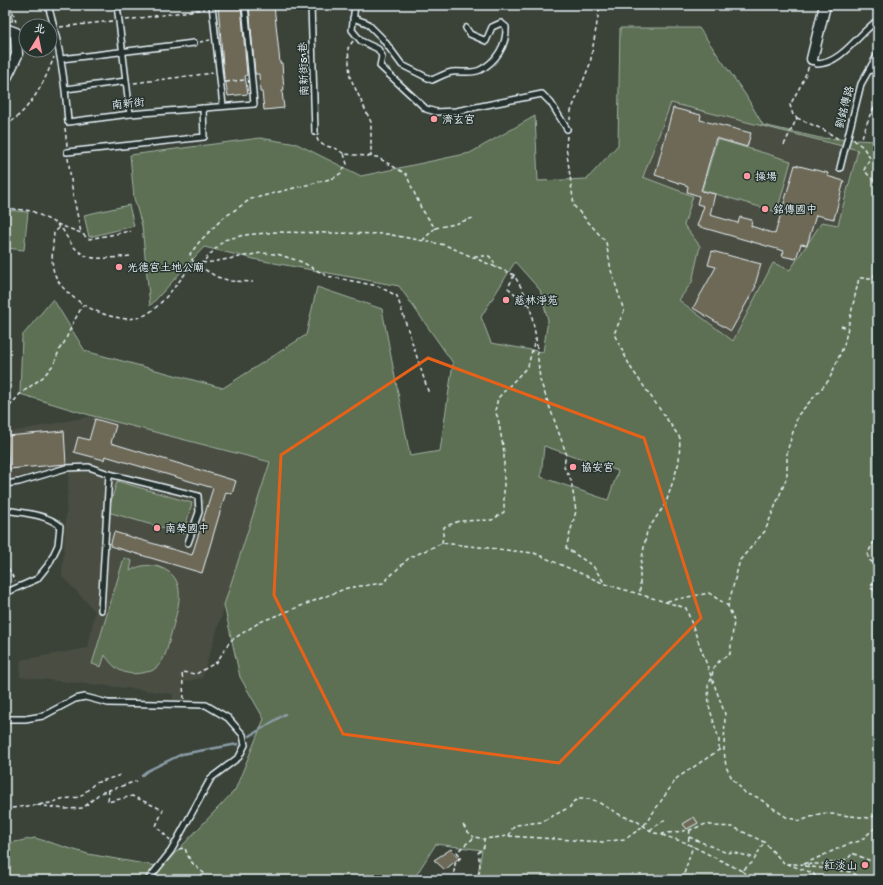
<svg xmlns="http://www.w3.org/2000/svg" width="883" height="885" font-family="'Gochi Hand','LXGW WenKai TC',sans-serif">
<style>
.built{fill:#4a4e42}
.green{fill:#5d7052;stroke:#a2b0a5;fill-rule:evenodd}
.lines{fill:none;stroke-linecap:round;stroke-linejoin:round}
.stream{stroke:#8a9ca6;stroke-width:2.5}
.building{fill:#6d6956;stroke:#e8f1f8}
.lane-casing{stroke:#e8f1f8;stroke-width:8}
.street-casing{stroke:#e8f1f8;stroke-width:13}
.path{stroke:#e8f1f8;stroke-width:1.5;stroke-dasharray:4 3;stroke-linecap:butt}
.lane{stroke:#26332d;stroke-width:5}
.street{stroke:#26332d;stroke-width:10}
.marked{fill:none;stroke:#e86118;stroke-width:3;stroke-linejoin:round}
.poi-dot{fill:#ff9aa2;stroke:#26332d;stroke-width:1.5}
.labels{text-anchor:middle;stroke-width:3;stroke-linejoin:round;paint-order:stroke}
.street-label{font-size:11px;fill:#e8f1f8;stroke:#26332d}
.poi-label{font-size:11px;fill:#e8f1f8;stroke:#26332d;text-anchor:start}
</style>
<rect width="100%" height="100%" fill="#3b4339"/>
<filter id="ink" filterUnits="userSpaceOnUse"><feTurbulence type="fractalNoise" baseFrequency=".025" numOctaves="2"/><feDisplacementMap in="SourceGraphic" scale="8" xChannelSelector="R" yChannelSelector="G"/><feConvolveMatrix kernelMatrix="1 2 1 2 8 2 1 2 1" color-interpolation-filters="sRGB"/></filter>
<g filter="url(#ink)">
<g class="built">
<path d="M671,102L858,150L853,164L838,225L822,222L790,270L773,263L733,341L679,299L692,282L643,177Z"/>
<path d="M93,416L270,462L202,678L184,682L182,700H173V694L136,689L20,677L21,660L88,648L95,611L62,576L69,472L77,471V465L41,471L5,480V433Z"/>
</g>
<g class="green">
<path d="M620,28H699L745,94L763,125L820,138L875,141L878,122V880H477L482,850L436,844L413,880H5V844L35,838L88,854L162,867L235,790L264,719L240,677L224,605L270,462L93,416L20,394L22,336L53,299L85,351L223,388L306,335L317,287L382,309L410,456L440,451L453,363L399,286L258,260L204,247L150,306L142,226L134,198L130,155L260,138L297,144L361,176L470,153L535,116L538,181L587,179L618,145ZM671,103L858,150L838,225L822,222L790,270L773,263L733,341L679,300L692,282L700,246L684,225L693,196L643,177ZM515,262L540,290L548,320L543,352L491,343L481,317ZM544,446L618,471L608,500L541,477Z"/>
<path d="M717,139L791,161L777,212L702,190Z"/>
<path d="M129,205L134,226L89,237L84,215Z"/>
<path d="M6,210L28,212L24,250L5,248Z"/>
<path d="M117,481L192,503L183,534L108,512Z"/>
<path d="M124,558L132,561L130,571C140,565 148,564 159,567C191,578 177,610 171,634C168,645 166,659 157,667C154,670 150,672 146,672C127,677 115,671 105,655L101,667L92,664Z"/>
</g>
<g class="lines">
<g class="stream">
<path d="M250,736L285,714"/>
<path d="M142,775L147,771L182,754L238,744"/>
</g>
</g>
<g class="building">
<path d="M5,5H8L13,21H5Z"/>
<path d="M218,5H241L247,75L245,76L248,94L228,96L225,78H224Z"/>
<path d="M249,5H274L280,63H282L284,91H282L284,108L264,110L262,92H260L259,74H255Z"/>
<path d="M673,108L701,115L700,120L751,133L747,147L716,138L701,191L715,194L710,215L738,223L740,217L752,220L751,226L775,234L795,165L828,173L827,176L844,181L834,219L816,215L807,245L801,244L796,259L782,256L784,251L697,226L704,206L697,204L699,196L687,192L688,186L655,175Z"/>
<path d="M712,251L761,264L755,285L756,286L731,331L693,308L716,267L708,265Z"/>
<path d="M95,419L116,425L111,443L236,481L232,494L226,492L202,573L110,546L114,532L192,555L213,488L105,456L104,460L74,452L78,437L89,440Z"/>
<path d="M64,431L66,464L9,469L7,436Z"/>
<path d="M694,817L698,823L687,829L683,824Z"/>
<path d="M451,849L459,858L445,870L434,860Z"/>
</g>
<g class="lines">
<g class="lane-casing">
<g id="lane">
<path d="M48,5C60,46 65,80 68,122L130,114L254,104L245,5"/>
<path d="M117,5L130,114"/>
<path d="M212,5L223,106"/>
<path d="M311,5L315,132"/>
<path d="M355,5L352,30L361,41L378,49L382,56L380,66L426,109L436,112L456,111L542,94L551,103L567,129"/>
<path d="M353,18L367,23L382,38L402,65L432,80C439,77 446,73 452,72C461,71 472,74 480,70C496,62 507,45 506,27L501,23L492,27L486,41L470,34L466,28"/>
<path d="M61,59L194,43"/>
<path d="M812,59L817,64C842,63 858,34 878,20"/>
<path d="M869,71L878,68"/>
<path d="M66,89L126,81"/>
<path d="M67,152L204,137L203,108"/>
<path d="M840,168L861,84L878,54"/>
<path d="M5,484L19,482L66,468L89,467L109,474L198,496L199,512L188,543"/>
<path d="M5,510C23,513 46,514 60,526L58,545L49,564L37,579L5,593"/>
<path d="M101,610L109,474"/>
<path d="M5,719H25L43,716L75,699L85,697L108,703L206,705L228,718L243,735L245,745L239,757L211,778L171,851L148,880"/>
</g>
</g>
<g class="street-casing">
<g id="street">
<path d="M5,29L16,33L17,55L5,80"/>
<path d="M812,59L825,5"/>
</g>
</g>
<g class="path">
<path d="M10,5L15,18L16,23"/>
<path d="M126,20L205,9"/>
<path d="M60,27L112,21"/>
<path d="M353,41L348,48L350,77L371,122V157"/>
<path d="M200,42L210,40"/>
<path d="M226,82L244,80"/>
<path d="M134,83L213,73"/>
<path d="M797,118L824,130L840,140"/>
<path d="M570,120L571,111L590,64L600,5"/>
<path d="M5,126C30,110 44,84 54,57"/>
<path d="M65,128L67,146"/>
<path d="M567,136L566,146L574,206L606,242L611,270L624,311L614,334L631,368L680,438L679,462L666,503L647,531L640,569V595"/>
<path d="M862,137L870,115L878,101"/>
<path d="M317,138L318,141L323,145L337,149L344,154L377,157L406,174L421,208L435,228L423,240"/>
<path d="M854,139L855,141L863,147L870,158L864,170L873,180L878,181"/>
<path d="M784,145L797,118L793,115L790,105L802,83L809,66"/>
<path d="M344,154L347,164L341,173L334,178L251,199L223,218L200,241L190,254L195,266H199L224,240L244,235L277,232L387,234L445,245L514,275L526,296L530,306L536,338L540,380L566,453L564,467L571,480L576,511L566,548L593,566L605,584"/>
<path d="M68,158L73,194L81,233"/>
<path d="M5,208L32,211L57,224L59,228"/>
<path d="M57,224L81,233L89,239L131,231"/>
<path d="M435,228L455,224L473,218"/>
<path d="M878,231C872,238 876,251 878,260"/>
<path d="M130,256C96,259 81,265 63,230L59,228L54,233C53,246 50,263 55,275C66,302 117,327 143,316C160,309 181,278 193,264"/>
<path d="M474,256H489L493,260L496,268"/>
<path d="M202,263L212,262L261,253L277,254L302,262L327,276L378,286L397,296L429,394"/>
<path d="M199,266L217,277L231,281L253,282"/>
<path d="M514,275L508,288L529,306"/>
<path d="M841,326L848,328"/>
<path d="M5,412L20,394L43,377L54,364L60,348L64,343L74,321L83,305"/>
<path d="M878,535C872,547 859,560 878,564"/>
<path d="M442,543L444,527L459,521L492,520L504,512V452L498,418L495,411L498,398L528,366L535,339"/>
<path d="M5,562L15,581"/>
<path d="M878,577L870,587L878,594"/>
<path d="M667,601L709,593L728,606"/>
<path d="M184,699L182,672L196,674L217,662L230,641L260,622L347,588L383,583L409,558L442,543L534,553L605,584L686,608L725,714L724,750L726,767L732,778L746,794L757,797L786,817L800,821L822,813L869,818L878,814"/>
<path d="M719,750V740L709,706L708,686L712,677L713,669L720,660L730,654L734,621L728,606L740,560L765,531L787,477V452L798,415L829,380L844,345L859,278H872L878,270"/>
<path d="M109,790L108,802L132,796L163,810L156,826L170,840"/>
<path d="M37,805L65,809L83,808L100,793L137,781"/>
<path d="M5,807L12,808L51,803L61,799L80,797L95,783L121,775"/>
<path d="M463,825L468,832L474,837"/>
<path d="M650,830L667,818"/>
<path d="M690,830L688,844L742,871L753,862L764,842"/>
<path d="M662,835L687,843"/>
<path d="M509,836L603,842L625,839L643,827L677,778L719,750H723"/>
<path d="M689,837L727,853L732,852L755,858"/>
<path d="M179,849L185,848C189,861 194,866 204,873V880"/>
<path d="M787,864L813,873L818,880"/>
<path d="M804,864L848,844L860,841L877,826L878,823"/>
<path d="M805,866L850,872L868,880"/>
<path d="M828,869L838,862"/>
<path d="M742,871L755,880"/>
<path d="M453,880L455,864L461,857L457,852L466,844L475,837L484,839"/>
<path d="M475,880C482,872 480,863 478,853L484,847V839L509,836L511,830L516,825L541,822L570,807L573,802L578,799H591L598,802L622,816L635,820L654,833L661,834L690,830L706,824L716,826L733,827L764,842L785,864C798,864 838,866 848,858C850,857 851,855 852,853L878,864"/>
<path d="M682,880L693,846"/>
</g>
<use href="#lane" class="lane"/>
<use href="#street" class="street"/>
</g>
</g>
<path class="marked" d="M428,358L644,438L701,618L559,763L343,734L274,595L281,455Z"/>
<g class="poi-dot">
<circle cx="434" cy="119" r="4"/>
<circle cx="747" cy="176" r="4"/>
<circle cx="765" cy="209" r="4"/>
<circle cx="119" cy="267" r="4"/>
<circle cx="506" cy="300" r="4"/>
<circle cx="573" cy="467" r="4"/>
<circle cx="157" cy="528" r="4"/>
<circle cx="865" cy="865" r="4"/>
</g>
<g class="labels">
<g class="street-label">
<text transform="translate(303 69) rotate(-92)" y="4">南新街51巷</text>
<text transform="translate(128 103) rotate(-6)" y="4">南新街</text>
<text transform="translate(844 107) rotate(-75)" y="4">劉銘傳路</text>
</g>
<g class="poi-label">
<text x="442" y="123">濟玄宮</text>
<text x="755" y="180">操場</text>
<text x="773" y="213">銘傳國中</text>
<text x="127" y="271">光德宮土地公廟</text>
<text x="514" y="304">慈林淨苑</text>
<text x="581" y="471">協安宮</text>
<text x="165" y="532">南榮國中</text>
<text x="857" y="869" text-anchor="end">紅淡山</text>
</g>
</g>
<rect width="883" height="885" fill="none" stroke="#26332d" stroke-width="20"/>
<rect x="10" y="10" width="863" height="865" fill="none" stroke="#e8f1f8" stroke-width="1.5" filter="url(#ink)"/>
<g transform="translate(38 38) rotate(10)"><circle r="19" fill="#26332d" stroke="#747f7e"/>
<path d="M0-3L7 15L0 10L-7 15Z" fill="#ff9aa2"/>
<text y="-6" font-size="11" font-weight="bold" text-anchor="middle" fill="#e8f1f8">北</text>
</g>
</svg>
